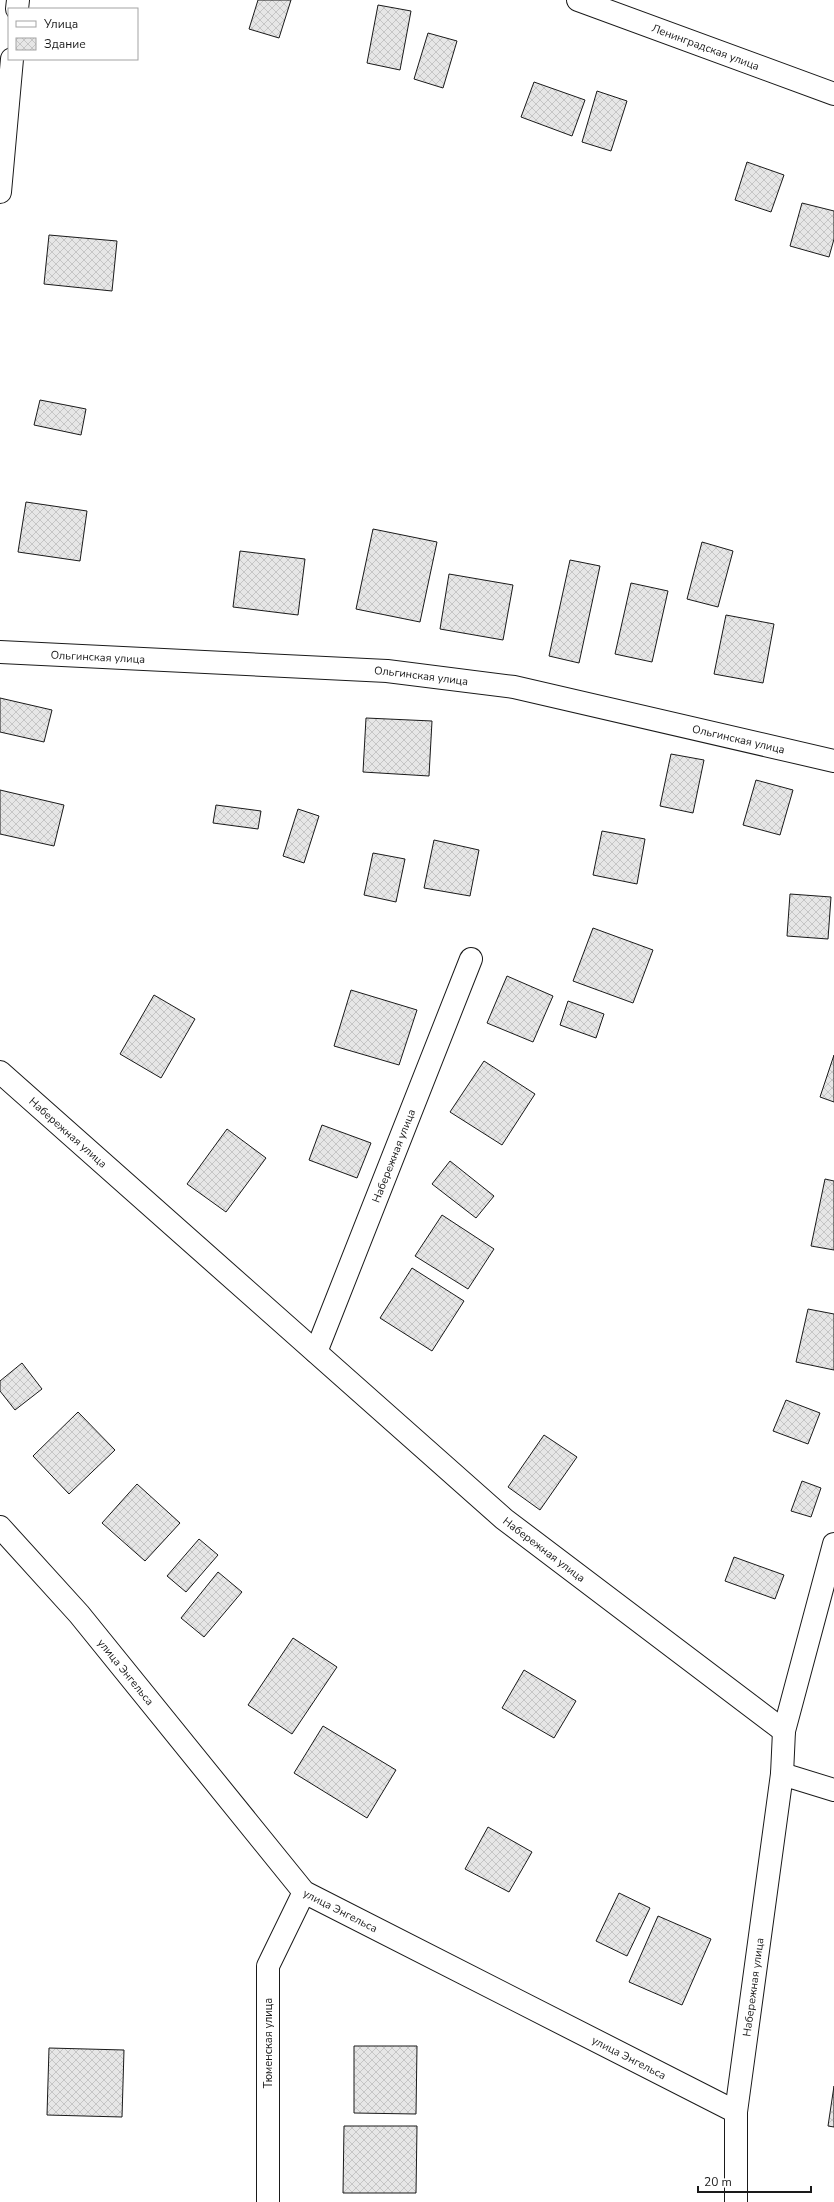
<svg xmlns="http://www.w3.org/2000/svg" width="834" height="2202" font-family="'Nunito Sans',sans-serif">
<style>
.building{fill:url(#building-cross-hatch);stroke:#1a1a1a}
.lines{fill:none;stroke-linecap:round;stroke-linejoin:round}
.street-casing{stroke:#1a1a1a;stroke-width:24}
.street{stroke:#fff;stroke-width:22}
.labels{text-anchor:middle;stroke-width:3;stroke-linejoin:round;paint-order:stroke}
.street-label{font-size:11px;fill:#1a1a1a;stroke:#fff}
</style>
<defs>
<pattern id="building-cross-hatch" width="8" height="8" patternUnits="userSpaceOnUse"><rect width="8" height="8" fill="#e6e6e6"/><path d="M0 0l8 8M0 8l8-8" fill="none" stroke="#c5c5c5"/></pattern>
</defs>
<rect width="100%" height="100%" fill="#fff"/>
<g class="building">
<path d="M258,0H291L279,38L249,29Z"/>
<path d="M378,5L411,11L400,70L367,63Z"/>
<path d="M428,33L457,41L443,88L414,79Z"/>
<path d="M534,82L585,100L572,136L521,117Z"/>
<path d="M597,91L627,101L611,151L582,142Z"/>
<path d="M747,162L784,175L771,212L735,200Z"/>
<path d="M802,203L834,211V239L829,257L790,246Z"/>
<path d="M49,235L117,241L112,291L44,284Z"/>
<path d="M40,400L86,409L81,435L34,425Z"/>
<path d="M26,502L87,511L80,561L18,552Z"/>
<path d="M373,529L437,542L420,622L356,609Z"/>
<path d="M702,542L733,551L718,607L687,599Z"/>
<path d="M240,551L305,559L298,615L233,607Z"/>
<path d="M570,560L600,566L579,663L549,656Z"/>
<path d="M449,574L513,585L503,640L440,629Z"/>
<path d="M631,583L668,591L652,662L615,654Z"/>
<path d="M726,615L774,624L763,683L714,674Z"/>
<path d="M0,698L52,710L44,742L0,732Z"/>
<path d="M366,718L432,721L429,776L363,772Z"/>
<path d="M671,754L704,760L693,813L660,806Z"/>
<path d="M756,780L793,790L780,835L743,825Z"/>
<path d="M0,790L64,805L54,846L0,834Z"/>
<path d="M216,805L261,811L258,829L213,823Z"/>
<path d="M298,809L319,816L304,863L283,856Z"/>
<path d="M602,831L645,839L637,884L593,875Z"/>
<path d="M434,840L479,850L470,896L424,888Z"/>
<path d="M373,853L405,859L396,902L364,895Z"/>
<path d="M790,894L831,897L828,939L787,936Z"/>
<path d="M593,928L653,950L633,1003L573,981Z"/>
<path d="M507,976L553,996L533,1042L487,1023Z"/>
<path d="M351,990L417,1010L399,1065L334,1046Z"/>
<path d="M154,995L195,1019L161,1078L120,1054Z"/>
<path d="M568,1001L604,1014L596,1038L560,1025Z"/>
<path d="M834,1055V1102L820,1097Z"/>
<path d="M484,1061L535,1094L502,1145L450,1112Z"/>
<path d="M322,1125L371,1143L357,1178L309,1160Z"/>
<path d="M227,1129L266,1158L226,1212L187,1184Z"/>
<path d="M450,1161L494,1196L476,1218L432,1184Z"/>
<path d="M825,1179L834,1181V1250L811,1246Z"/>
<path d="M442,1215L494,1249L468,1289L415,1256Z"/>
<path d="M412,1268L464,1301L432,1351L380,1318Z"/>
<path d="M808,1309L834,1314V1370L796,1362Z"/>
<path d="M22,1363L42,1389L15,1410L0,1391V1381Z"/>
<path d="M786,1400L820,1413L808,1444L773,1431Z"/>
<path d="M78,1412L115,1450L69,1494L33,1456Z"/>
<path d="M544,1435L577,1457L540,1510L508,1487Z"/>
<path d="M802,1481L821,1488L811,1517L791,1511Z"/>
<path d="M137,1484L180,1523L145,1561L102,1523Z"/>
<path d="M199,1539L218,1555L186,1592L167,1576Z"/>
<path d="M734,1557L784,1575L775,1599L725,1581Z"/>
<path d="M218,1572L242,1592L204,1637L181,1618Z"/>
<path d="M293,1638L337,1667L292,1734L248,1705Z"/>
<path d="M524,1670L576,1701L554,1738L502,1708Z"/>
<path d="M323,1726L396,1770L367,1818L294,1773Z"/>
<path d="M488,1827L532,1852L509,1892L465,1869Z"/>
<path d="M619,1893L650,1908L627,1956L596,1941Z"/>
<path d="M658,1916L711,1939L682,2005L629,1982Z"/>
<path d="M354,2046H417L416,2114L354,2113Z"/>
<path d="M49,2048L124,2050L122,2117L47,2115Z"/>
<path d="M834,2086V2127L828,2126Z"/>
<path d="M344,2126H417L416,2193H343Z"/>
</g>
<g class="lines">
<g class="street-casing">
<g id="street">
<path id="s1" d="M578,0L834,94"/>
<path d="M17,9L18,0"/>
<path d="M0,192L12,59"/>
<path id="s2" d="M0,652L387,671L514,687L834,761"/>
<path id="s3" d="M0,1072L504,1519L784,1731"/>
<path id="s4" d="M316,1352L471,959"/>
<path id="s5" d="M0,1527L79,1614L304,1892L736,2112"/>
<path d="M782,1774L834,1790"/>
<path d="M268,2202V1966L304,1892"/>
<path id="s6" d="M736,2202V2112L782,1774L784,1731L834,1544"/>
</g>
</g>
<use href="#street" class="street"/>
</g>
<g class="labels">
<g class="street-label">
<text dy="4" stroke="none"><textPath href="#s1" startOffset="136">Ленинградская улица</textPath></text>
<text dy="4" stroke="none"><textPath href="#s2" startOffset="98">Ольгинская улица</textPath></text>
<text dy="4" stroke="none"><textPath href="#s2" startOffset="422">Ольгинская улица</textPath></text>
<text dy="4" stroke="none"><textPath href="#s2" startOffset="746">Ольгинская улица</textPath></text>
<text dy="4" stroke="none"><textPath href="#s3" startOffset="91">Набережная улица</textPath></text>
<text dy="4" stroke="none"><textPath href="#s4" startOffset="211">Набережная улица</textPath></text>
<text dy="4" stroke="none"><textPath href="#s3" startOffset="724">Набережная улица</textPath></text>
<text dy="4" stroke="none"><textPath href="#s5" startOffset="192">улица Энгельса</textPath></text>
<text dy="4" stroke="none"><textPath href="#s5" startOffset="516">улица Энгельса</textPath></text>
<text dy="4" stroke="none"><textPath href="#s6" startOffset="216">Набережная улица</textPath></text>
<text transform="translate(268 2043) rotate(-90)" y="4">Тюменская улица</text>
<text dy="4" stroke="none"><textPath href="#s5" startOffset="840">улица Энгельса</textPath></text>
</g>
</g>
<rect x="8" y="8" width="130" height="52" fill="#ffffff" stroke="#a3a3a3"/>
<rect x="16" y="21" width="20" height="6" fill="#ffffff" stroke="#a3a3a3"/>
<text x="44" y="28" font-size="12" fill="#1a1a1a">Улица</text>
<rect x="16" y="38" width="20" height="12" fill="url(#building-cross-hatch)" stroke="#a3a3a3"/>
<text x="44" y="48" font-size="12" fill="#1a1a1a">Здание</text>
<path d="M698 2186v6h113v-6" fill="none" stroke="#1a1a1a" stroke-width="2"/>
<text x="704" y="2186" font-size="12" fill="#1a1a1a" stroke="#ffffff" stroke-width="3" paint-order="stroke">20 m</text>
</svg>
